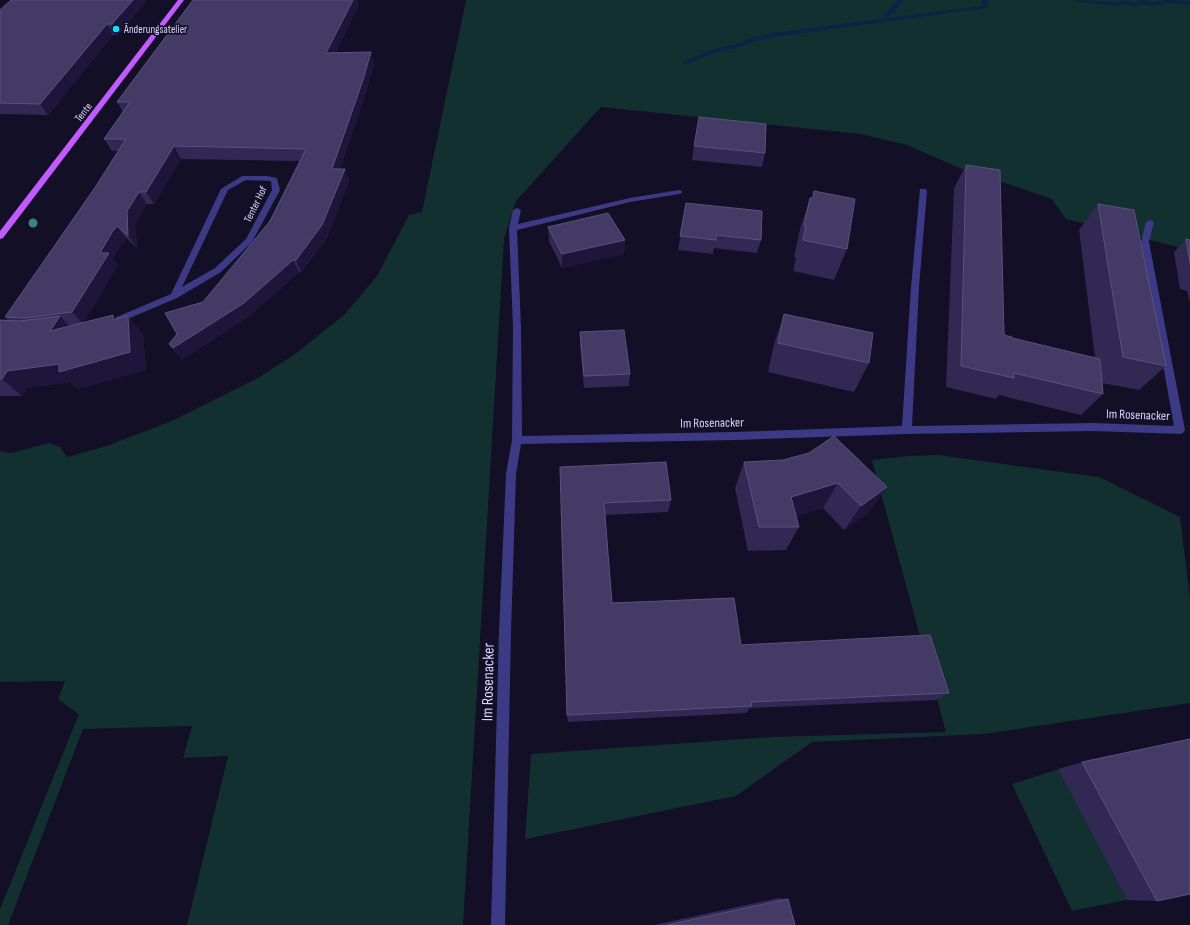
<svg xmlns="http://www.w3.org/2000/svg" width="1190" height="925" font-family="'Sofia Sans Condensed',sans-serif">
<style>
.green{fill:#12302f}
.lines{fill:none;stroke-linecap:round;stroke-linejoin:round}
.stream{fill:#0c2248;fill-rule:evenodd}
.street{fill:#3d3a85;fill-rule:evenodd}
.primary{fill:#c25bff;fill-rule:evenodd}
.tree{fill:#3d827b}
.wall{fill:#312854}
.shaded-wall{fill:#1d163a}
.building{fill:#433a66;stroke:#5a527e}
.poi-dot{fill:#00e5ff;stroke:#130f26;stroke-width:1.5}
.labels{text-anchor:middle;stroke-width:3.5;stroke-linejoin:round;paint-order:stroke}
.far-poi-label{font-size:11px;fill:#d9d4ff;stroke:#130f26;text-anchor:start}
.far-street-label{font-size:11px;fill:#d9d4ff;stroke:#130f26}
.street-label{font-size:13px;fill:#d9d4ff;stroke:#130f26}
.near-street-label{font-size:16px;fill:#d9d4ff;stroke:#130f26}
</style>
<rect width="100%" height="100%" fill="#130f26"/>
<g class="green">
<path d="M466,0H1190V250L1066,219L1052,199L957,167L907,145L861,134L601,107L516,201L504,239L463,925H187L228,756L183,758L192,726L83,729L8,925H0V909L79,714L58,699L65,681L0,682V451L11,453L49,443L60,447L67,457L107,446L174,420L258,378L295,354L344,315L377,276L409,215L422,212Z"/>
<path d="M938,455L1099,477L1180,517L1190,598V703L984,734L812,742L736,796L525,839L531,754L771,737L946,732L872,460L909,456Z"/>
<path d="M1059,769L1127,900L1072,911L1012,784Z"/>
</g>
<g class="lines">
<g class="stream">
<path d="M898,0H904L898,8L888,17H884V15Z"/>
<path d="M983,0H989L986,8L773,37L756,41L740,47L714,53L686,64L681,63L710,50L736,44L752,38L773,33L981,6Z"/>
<path d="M1076,0L1117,2L1123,0L1136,3L1140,0L1155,2L1165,0L1190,1V5L1169,3L1155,6L1141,4L1137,7L1124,4L1118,6L1079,2Z"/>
</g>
<g class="street">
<path d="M242,176H267L277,178L280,190L252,242L221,272L177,298L118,323H112L111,321L112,319L171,294L221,189ZM246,180L271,181L272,190L246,239L215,268L182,287L228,190Z"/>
<path d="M920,189H926L927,191L919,287L912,426L1093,423L1174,426L1141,242L1146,222L1150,220L1154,222L1149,242L1185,430L1183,433L1180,434L1093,431L907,434L735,440L521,444L516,474L511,632L505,925H491L499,632L506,474L512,440L513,327L509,228L513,210L517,208L521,210L518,224L630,198L679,190L683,192L679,194L630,202L517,230L521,327L522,436L735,432L902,426L911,287Z"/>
</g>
<path class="primary" d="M178,0H184L3,238L0,239V231Z"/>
</g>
<circle class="tree" cx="33" cy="223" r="4.5"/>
<g class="wall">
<path d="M11,0H147L118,35H113L48,115L0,114V10Z"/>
<path d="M193,0H357L358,7L336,52L374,64L366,92L340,169H345L349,181L327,238L301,272H299L251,315L182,360L169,344L270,221L300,161L181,159L154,204H147L135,223L137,248L126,238L123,243V241L113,258L118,265L83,323L113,315L116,319L143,334L146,370L77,389L70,382L27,388L22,396H0V320H8L5,317L94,189L118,151H112L104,139L123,112L117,102Z"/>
<path d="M694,146L765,153L762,167L692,160Z"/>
<path d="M966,165L1004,335L1012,338L1095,358L1079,230L1098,204L1166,366L1139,390L1102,383L1103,394L1081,415L999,395L996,399L946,387L954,188Z"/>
<path d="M814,191L847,249L834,280L793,271L796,258L794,257L800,229L810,198H812Z"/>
<path d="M686,203L761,240L757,253L714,248L713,254L678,250Z"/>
<path d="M548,227L625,240L624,254L562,268L549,241Z"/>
<path d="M1186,239L1190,240V303L1187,291L1180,289L1174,252Z"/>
<path d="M784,314L869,363L854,392L768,372L774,344Z"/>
<path d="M580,332L630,374L629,386L584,388L580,345Z"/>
<path d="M744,462L887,487L869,512L844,530L823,508L796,516L799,527L786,550L748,551L735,488Z"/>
<path d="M560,467L671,500L668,512L605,515L612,603L741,645L949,693L936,700L750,708L746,713L568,722L567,715Z"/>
<path d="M1190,739V895V894L1157,901L1127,900L1058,769L1082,762Z"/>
<path d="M778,898L788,899L795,925H654Z"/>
</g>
<g class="shaded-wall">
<path d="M133,0H147L118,35L112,24Z"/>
<path d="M353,0H357L358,7L330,64L326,53Z"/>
<path d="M107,24L113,35L48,115L40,104Z"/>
<path d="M371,52L374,64L366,92L336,181L332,169Z"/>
<path d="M174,146L181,159L154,204L146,192Z"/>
<path d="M345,169L349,181L327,238L301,272L296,260Z"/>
<path d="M139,192L147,204L135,223L137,248L128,236L127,211Z"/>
<path d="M117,226L126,238L123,243V241L113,258L118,265L83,324L72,312L100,253L114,229Z"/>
<path d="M625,240L624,254L562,268V254Z"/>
<path d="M293,260L299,272L251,315L182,360L173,348Z"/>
<path d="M113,315L128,333L113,320Z"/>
<path d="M60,316L77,334L50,331Z"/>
<path d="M128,316L143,334L146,370L77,389L70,382L27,388L22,396L2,379L7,371Z"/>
<path d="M838,483L823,508L778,521L791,497Z"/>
<path d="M887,487L869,512L844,530L861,506Z"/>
</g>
<g class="building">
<path d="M11,0H133L112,24H107L40,104L0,103V10Z"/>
<path d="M193,0H353L326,53L371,52L363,80L332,169H345L322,225L296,260H293L244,303L173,348L169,344L177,334L165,313L203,302L270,221L306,149L174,146L146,192H139L127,211L128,236L117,226L114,230V229L100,253H109L72,312L26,318L5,317L94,189L126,139H104L130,102H117Z"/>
<path d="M699,117L766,124L765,153L694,146Z"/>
<path d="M966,165L1000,170L1004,335L1012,337V338L1100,359L1103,394L1014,373V378L961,366Z"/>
<path d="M814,191L855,199L847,249L803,240L806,226H804L810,198H813Z"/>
<path d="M686,203L762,211L761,240L716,235V240L680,236Z"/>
<path d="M1098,204L1134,210L1166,366L1123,357Z"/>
<path d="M608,213L625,240L562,254L548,227Z"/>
<path d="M1186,239L1190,240V263Z"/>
<path d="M784,314L873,333L869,363L778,343Z"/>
<path d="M113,315V320L128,316L130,352L59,372V364L7,371L2,379H0V320L20,321L60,316L50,331Z"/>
<path d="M624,330L630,374L584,376L580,332Z"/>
<path d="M834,436L887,487L861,506L838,483L791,497L799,527H759L744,462L783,460L809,453Z"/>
<path d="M666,462L671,500L604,503L612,603L734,598L741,645L930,635L949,693L751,702L752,706L567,715L560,467Z"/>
<path d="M1190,739V894L1157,901L1082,762Z"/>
<path d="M788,899L795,925H667Z"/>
</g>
<circle class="poi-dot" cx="116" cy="29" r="4"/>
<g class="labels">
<g class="far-poi-label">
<text x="124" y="33">Änderungsatelier</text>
</g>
<g class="far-street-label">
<text transform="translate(83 112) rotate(-52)" y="4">Tente</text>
<text transform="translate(255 204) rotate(-64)" y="4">Tenter Hof</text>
</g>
<g class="street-label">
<text transform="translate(1138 414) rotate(2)" y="5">Im Rosenacker</text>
<text transform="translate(712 422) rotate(-1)" y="5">Im Rosenacker</text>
</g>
<g class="near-street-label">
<text transform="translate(487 682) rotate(-89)" y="6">Im Rosenacker</text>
</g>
</g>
</svg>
